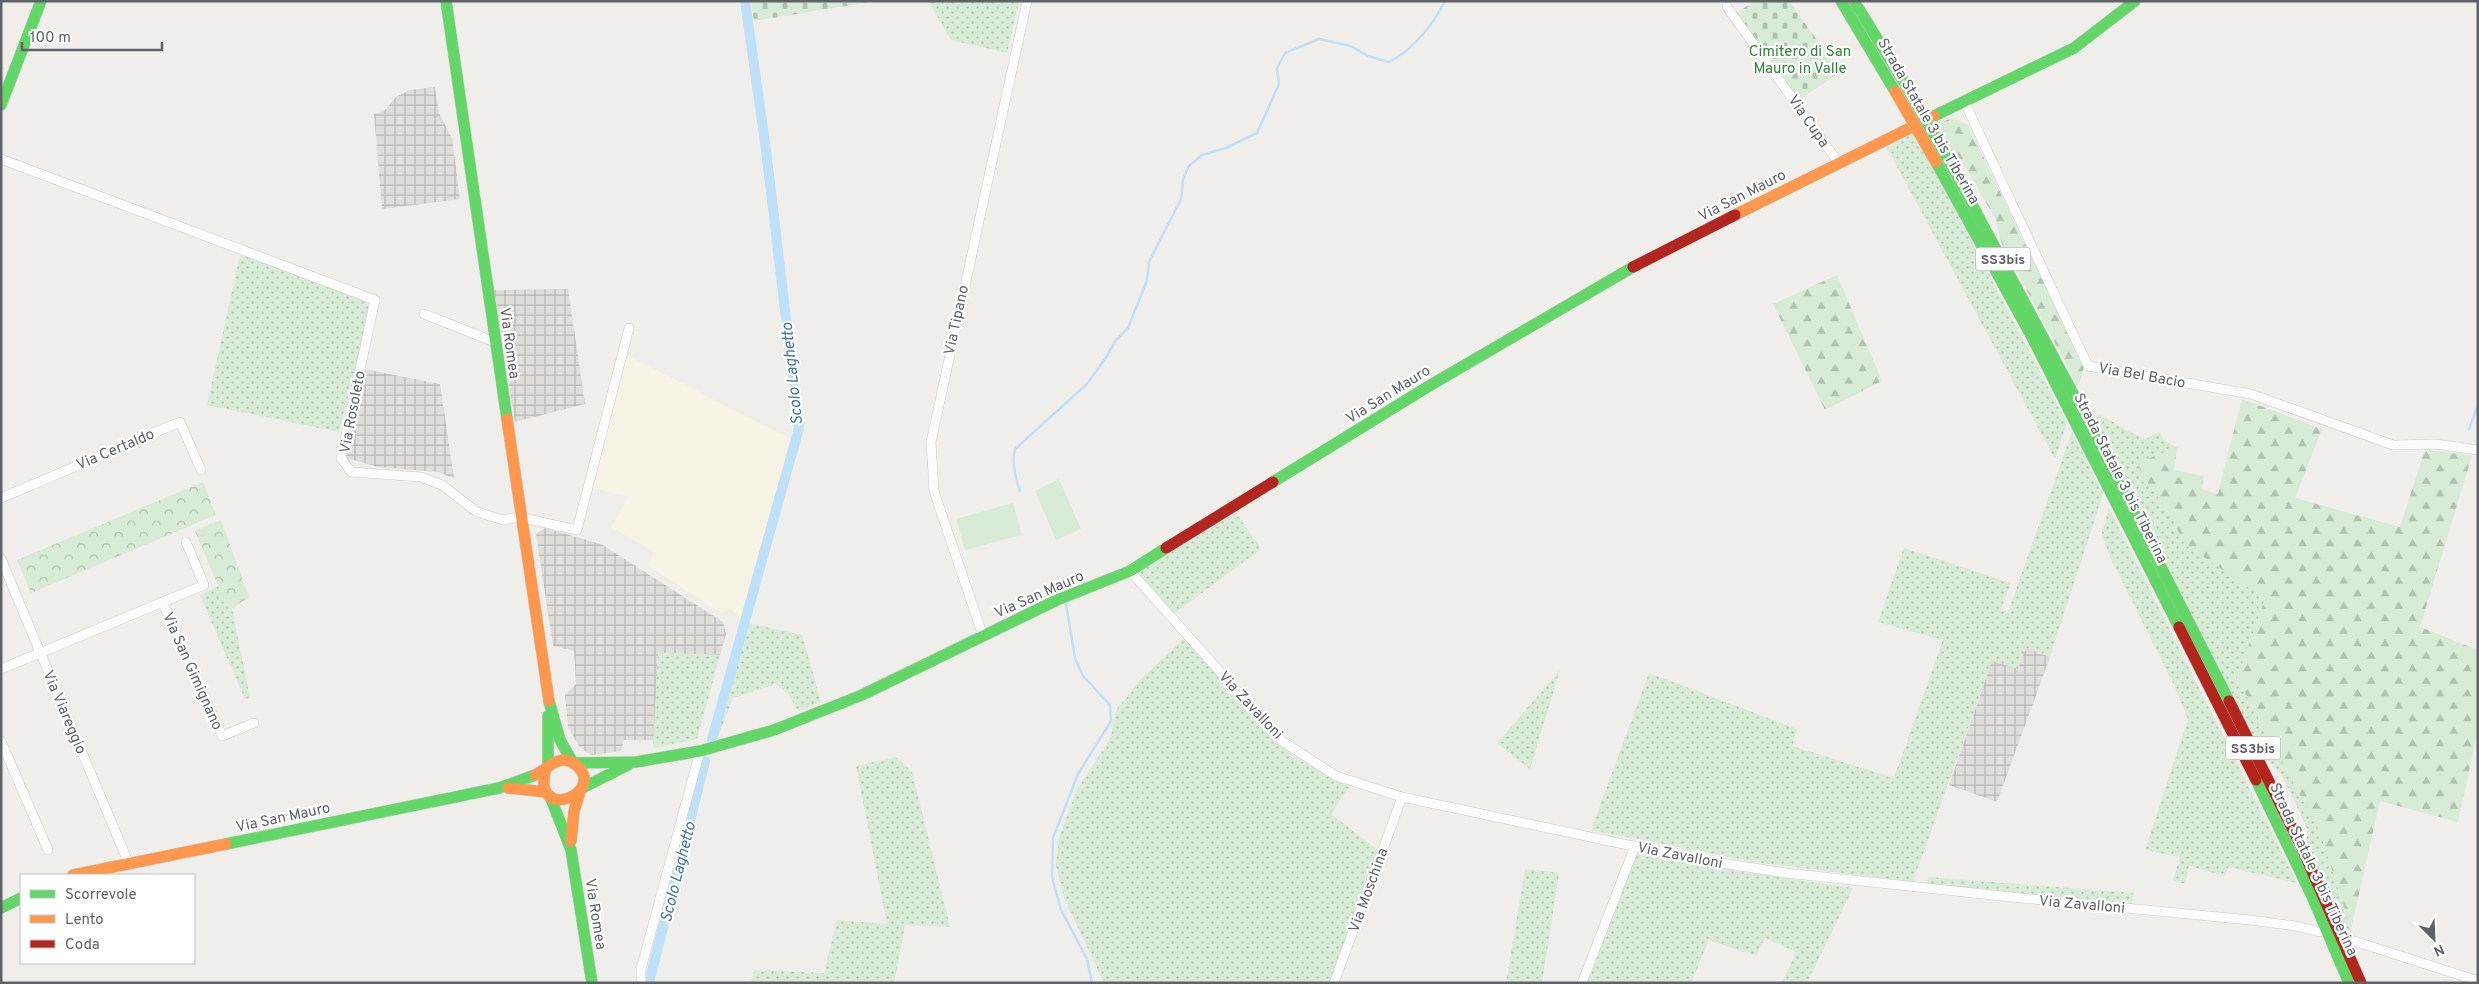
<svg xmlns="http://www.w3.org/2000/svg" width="2479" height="984" font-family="Overpass,sans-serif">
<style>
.commercial{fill:#f7f3e4}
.industrial{fill:url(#industrial-grid)}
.grass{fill:url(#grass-dots)}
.forest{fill:url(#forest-firs)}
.cemetery{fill:url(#cemetery-stones)}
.park{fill:url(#park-crowns)}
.pitch{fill:#d8ebd6}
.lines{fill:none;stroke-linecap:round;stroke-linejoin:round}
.stream{stroke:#bfe0f9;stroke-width:2.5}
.canal{stroke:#bfe0f9;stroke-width:10}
.street-casing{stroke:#cbcccc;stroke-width:10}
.fast-casing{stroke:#cacacb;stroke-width:12}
.slow-casing{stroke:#cacacb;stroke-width:12}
.jam-casing{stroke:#cacacb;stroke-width:12}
.street{stroke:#fdfcfc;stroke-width:9}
.fast{stroke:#63d668;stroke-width:11}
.slow{stroke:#ff974d;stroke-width:11}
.jam{stroke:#b3261e;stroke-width:11}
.fast-bridge-casing{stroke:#c8b996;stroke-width:12;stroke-linecap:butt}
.slow-bridge-casing{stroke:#c8b996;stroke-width:12;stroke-linecap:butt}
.fast-bridge{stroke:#63d668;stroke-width:11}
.slow-bridge{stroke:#ff974d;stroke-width:11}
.labels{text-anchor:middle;stroke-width:4.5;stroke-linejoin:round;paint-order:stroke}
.shield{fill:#fff;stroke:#8f9295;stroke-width:1}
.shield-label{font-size:14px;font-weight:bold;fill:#5f6368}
.park-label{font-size:15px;fill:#348238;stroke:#fff}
.street-label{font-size:15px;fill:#5f6368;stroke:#fff}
.water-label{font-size:16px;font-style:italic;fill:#4174aa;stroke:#fff}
</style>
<defs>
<pattern id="industrial-grid" width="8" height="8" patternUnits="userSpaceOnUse" patternTransform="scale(1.25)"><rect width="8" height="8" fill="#dfddda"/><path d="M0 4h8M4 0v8" fill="none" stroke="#b8b7b5"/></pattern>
<pattern id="grass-dots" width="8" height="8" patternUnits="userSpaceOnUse" patternTransform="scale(1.25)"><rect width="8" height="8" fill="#d8ebd6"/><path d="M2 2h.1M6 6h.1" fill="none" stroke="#b2c2b1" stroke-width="1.8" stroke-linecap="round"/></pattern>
<pattern id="forest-firs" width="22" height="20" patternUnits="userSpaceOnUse" patternTransform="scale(1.25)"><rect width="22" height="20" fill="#d8ebd6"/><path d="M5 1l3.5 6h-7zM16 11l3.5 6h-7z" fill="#b2c2b1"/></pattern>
<pattern id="cemetery-stones" width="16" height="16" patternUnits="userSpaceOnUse" patternTransform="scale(1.25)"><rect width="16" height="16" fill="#d8ebd6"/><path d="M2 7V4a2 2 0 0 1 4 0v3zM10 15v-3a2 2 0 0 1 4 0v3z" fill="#b2c2b1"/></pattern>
<pattern id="park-crowns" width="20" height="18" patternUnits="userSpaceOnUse" patternTransform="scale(1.25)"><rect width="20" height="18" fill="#d8ebd6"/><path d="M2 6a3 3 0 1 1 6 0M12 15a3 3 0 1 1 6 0" fill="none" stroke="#b2c2b1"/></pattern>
</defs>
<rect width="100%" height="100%" fill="#efeeea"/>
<path class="commercial" d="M625,354L795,441L743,622L731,609L721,613L649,566L653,551L611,527L629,497L592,488Z"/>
<g class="industrial">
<path d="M435,87L439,113L452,138L460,199L382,209L374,114L383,112L396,97L410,90Z"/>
<path d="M568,289L585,404L515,422L494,290Z"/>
<path d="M364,369L440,384L454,478L438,472L379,467L345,458Z"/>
<path d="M545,528L601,544L723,622L726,634L720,655L658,653L654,740H624L621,751L591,755L579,746L568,727L565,695L576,684L574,651L553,646L536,534Z"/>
<path d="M2026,648L2050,657L1997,802L1949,785L1992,661Z"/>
</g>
<g class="grass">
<path d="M928,1H1019L1007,53L951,40Z"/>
<path d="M1914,132L2067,423L2055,459L1887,148Z"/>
<path d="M240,255L285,267L365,300L370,311L339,432L207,405Z"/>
<path d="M2100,415C2116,423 2129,433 2146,439L2159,432L2164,440L2177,448L2144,460L2138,465L2144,478L2166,508L2185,544L2265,599L2237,678L2320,832L2351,929L2345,931L2307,845V828L2282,776L2261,752L2094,421Z"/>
<path d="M2072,432L2103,494L2050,657L2026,648L2018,669L1992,661L1913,882L1754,862L1591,830L1649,673L1797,729L1792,746L1894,778L1943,640L1878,622L1904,548L2011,583L2001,609L2008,612Z"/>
<path d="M2109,508L2297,883L2228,867L2225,876L2189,866L2185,884L2173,880L2180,857L2145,850L2188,719L2174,685L2110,557L2102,533Z"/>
<path d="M1236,513L1261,549L1174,614L1137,572Z"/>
<path d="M219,586L229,611L232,609L250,698L245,699L200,595Z"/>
<path d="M743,622L802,635L821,702L798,711L789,695L776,684L733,698L718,737L707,740Z"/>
<path d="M1184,638L1272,738L1295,757L1349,787L1331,814L1379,851L1330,983H1104L1064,898L1056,866L1059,837L1077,790L1110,739L1117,709L1142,678Z"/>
<path d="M658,653L720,655L697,739L653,748Z"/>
<path d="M1560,670L1530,769L1497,743Z"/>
<path d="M896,757L912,772L950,927L905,925L894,983H751L754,970L824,973L837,920L887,924L856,766Z"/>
<path d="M1636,851L1737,871L1853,888L1807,983H1782L1796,952L1765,938L1756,956L1709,940L1691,983H1588Z"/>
<path d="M1525,869L1559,873L1542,983H1506Z"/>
<path d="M1929,877L2134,893L2131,904L1927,884Z"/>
</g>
<g class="forest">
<path d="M1952,118L1968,125L2084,367L2078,386L2001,242L1996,220L1967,169L1951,154L1935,125Z"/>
<path d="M1837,275L1882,381L1825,410L1773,304Z"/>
<path d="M2242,399L2322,429L2295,498L2400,527L2425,449L2472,456L2420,627L2478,650V729L2458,822L2380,801L2351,929L2320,832L2237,678L2265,599L2185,544L2166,508L2144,478L2138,465L2144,460L2177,448L2174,470L2204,476L2202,489L2218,494Z"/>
</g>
<g class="cemetery">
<path d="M751,1H877L754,21Z"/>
<path d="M1755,1H1789L1837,68L1834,70L1837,74L1799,100L1736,13Z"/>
</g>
<g class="park">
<path d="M203,482L216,515L31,593L17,560Z"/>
<path d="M221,520L249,597L229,611L195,531Z"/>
</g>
<g class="pitch">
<path d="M1059,479L1081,529L1056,540L1035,491Z"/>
<path d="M1013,503L1022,535L965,550L956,519Z"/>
</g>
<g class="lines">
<g class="stream">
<path d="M2469,429L2478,405"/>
<path d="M1020,491C1016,477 1011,464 1015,449L1087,384L1105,359L1116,340L1128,328L1147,280L1149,262L1181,199L1183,180L1188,167L1202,155L1226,148L1257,133L1279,84L1277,68L1285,53L1319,39L1351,46L1368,56L1389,62C1413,50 1433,25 1445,1"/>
<path d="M1066,604L1075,658L1083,676L1110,705L1111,721L1078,774L1053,838L1052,877L1061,910L1087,959L1092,983"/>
</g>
<g class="canal">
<path d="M712,739L799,428L766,150L745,1"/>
<path d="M649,983L705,761"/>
</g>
<g class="street-casing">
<g id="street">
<path d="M1727,7L1838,162"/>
<path d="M1964,101L2088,366L2251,394L2393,445L2435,444L2478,450"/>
<path d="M1,159L375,300L341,458L351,472L421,477L442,485L477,512L503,520L519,517L577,530L629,328"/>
<path d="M424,314L495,342"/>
<path d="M1,498L180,422L201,470"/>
<path d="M1,559L129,864"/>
<path d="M1130,571L1282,741L1336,776L1402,797L1689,858L1786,873L2021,898L2250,920L2296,926L2320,932"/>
<path d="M162,602L222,736L254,723"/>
<path d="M983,636L934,491L931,442L1027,1"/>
<path d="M1,669L204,585L186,542"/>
<path d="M1,741L48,850"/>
<path d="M2354,941L2478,981"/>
<path d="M641,983V969L700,751"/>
<path d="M1334,983L1402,797"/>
<path d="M1582,983L1635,846"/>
</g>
</g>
<g class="fast-casing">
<g id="fast">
<path d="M446,1L507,419"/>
<path d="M1841,1L1895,91"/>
<path d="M1854,1L1905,84"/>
<path d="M1,105L41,1"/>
<path d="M1934,116L2074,48L2135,1"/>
<path d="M1946,156L2069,386L2229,701"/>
<path d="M1936,162L2032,337L2179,627"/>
<path d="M1273,482L1429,386L1633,267"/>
<path d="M549,701L560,740L572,761"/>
<path d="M548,716V766"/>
<path d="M574,763L636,762L700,751L774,730L862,695L1057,600L1130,571L1166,548"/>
<path d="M2256,780L2311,894L2349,983"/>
<path d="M582,788L628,765"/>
<path d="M550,796L571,850L592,983"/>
<path d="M226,844L499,788L535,775"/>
<path d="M1,908L21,898"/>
</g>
</g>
<g class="slow-casing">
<g id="slow">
<path d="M1735,215L1934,116"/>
<path d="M507,419L549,701"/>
<path d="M535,775C548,768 560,752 576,765C609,793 530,825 546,768"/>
<path d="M508,788L546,792"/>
<path d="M571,841L574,811L580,792"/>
<path d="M73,875L226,844"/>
</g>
</g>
<g class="jam-casing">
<g id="jam">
<path d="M1633,267L1735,215"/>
<path d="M1166,548L1273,482"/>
<path d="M2179,627L2256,780"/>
<path d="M2229,701L2300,844L2361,983"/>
</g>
</g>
<use href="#street" class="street"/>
<use href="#fast" class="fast"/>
<use href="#slow" class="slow"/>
<use href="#jam" class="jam"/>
<g class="fast-bridge-casing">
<path id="fast-bridge" d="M1905,84L1946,156"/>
</g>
<g class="slow-bridge-casing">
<path id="slow-bridge" d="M1895,91L1936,162"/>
</g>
<use href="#fast-bridge" class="fast-bridge"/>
<use href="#slow-bridge" class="slow-bridge"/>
</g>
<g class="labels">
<g class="shield">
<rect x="1975.5" y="247.5" width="55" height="23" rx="4"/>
<rect x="2225.5" y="736.5" width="55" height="23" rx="4"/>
</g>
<g class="shield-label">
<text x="2003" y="264">SS3bis</text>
<text x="2253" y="753">SS3bis</text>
</g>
<g class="park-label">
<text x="1800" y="56">Cimitero di San<tspan x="1800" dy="17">Mauro in Valle</tspan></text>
</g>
<g class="street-label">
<text transform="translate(1809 121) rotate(55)" y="5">Via Cupa</text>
<text transform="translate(1929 121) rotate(60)" y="5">Strada Statale 3 bis Tiberina</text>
<text transform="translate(1742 195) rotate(-27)" y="5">Via San Mauro</text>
<text transform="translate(956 320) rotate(-78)" y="5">Via Tipano</text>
<text transform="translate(510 343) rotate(82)" y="5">Via Romea</text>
<text transform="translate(2142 375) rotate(10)" y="5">Via Bel Bacio</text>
<text transform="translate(1388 394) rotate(-32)" y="5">Via San Mauro</text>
<text transform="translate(352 412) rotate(-79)" y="5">Via Rosoleto</text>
<text transform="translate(115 449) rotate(-23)" y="5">Via Certaldo</text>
<text transform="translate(2121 478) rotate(63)" y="5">Strada Statale 3 bis Tiberina</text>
<text transform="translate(1039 594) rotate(-24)" y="5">Via San Mauro</text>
<text transform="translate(193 671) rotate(66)" y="5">Via San Gimignano</text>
<text transform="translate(1251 705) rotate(47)" y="5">Via Zavalloni</text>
<text transform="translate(65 712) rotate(67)" y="5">Via Viareggio</text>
<text transform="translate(283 817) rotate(-12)" y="5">Via San Mauro</text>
<text transform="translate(1680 855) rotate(11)" y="5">Via Zavalloni</text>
<text transform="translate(2314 869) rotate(65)" y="5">Strada Statale 3 bis Tiberina</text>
<text transform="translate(1368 890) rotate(-70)" y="5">Via Moschina</text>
<text transform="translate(2082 904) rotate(5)" y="5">Via Zavalloni</text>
<text transform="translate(596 914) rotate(81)" y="5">Via Romea</text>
</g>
<g class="water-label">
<text transform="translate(791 374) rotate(-96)" y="6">Scolo Laghetto</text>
<text transform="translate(677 872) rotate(-76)" y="6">Scolo Laghetto</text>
</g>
</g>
<rect width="2479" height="984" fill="none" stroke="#5f6368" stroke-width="5"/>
<rect x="20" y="874" width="175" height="90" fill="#ffffff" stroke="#bfc1c3"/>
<rect x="30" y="890" width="25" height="8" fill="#63d668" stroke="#bfc1c3"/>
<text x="65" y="899" font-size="15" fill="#5f6368">Scorrevole</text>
<rect x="30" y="915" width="25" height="8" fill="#ff974d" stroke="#bfc1c3"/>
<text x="65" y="924" font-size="15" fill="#5f6368">Lento</text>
<rect x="30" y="940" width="25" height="8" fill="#b3261e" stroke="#bfc1c3"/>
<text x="65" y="949" font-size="15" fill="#5f6368">Coda</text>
<g transform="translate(2434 939) rotate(156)" stroke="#ffffff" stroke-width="4" paint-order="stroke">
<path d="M0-4L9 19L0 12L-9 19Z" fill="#5f6368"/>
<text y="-8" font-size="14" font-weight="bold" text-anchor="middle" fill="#5f6368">N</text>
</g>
<path d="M22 42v8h140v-8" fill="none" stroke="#5f6368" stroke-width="2.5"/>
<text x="30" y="42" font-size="15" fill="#5f6368" stroke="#ffffff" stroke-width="4" paint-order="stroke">100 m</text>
</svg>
